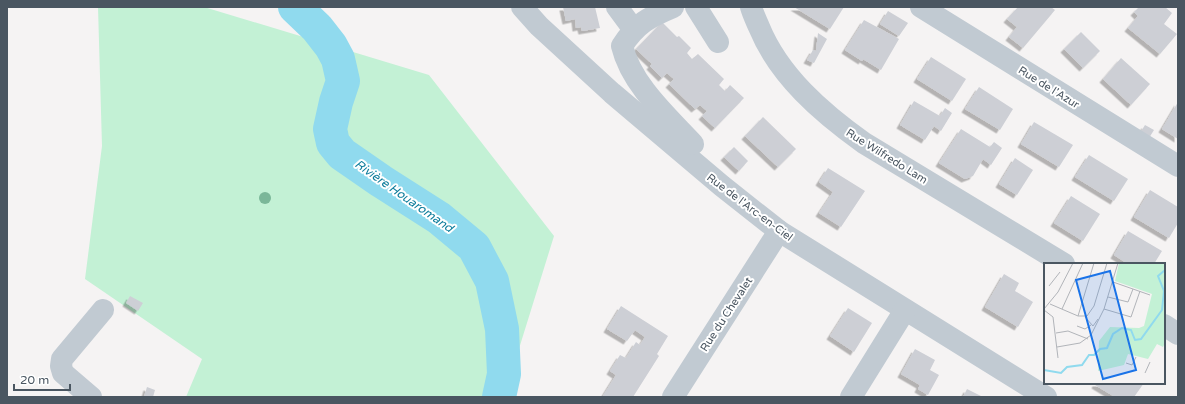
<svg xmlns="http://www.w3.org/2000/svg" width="1185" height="404" font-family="'Varela Round',sans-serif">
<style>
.green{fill:#c3f1d5}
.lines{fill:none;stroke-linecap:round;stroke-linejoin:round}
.river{stroke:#90daee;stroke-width:34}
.building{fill:#cdcfd5;filter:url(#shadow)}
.minor{stroke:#c1cad2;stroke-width:22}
.tree{fill:#7bb799}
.labels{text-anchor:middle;stroke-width:4;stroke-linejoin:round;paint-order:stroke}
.street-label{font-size:11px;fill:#4a5661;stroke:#fff}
.water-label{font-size:12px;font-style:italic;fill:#0c7c9b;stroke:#fff}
.inset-river{fill:none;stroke:#90daee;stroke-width:2}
.inset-road{fill:none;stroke:#b1b4b9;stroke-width:1}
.view{fill:#1a73e8;fill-opacity:0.15;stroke:#1a73e8;stroke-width:2}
.inset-edge{fill:none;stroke:#4a5661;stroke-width:2}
</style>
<defs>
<filter id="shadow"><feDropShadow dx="-3.5" dy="3.5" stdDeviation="0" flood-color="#0004"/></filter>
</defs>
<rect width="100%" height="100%" fill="#f5f3f3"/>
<path class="green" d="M98,7H204L429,75L554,236L504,397H186L202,359L85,279L102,146Z"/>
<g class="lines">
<path class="river" d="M295,7L317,28L331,46L338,59L343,81L336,102L330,129L333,143L342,154L381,181L439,218L474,247L492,281L502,329L504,374L499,397"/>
</g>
<g class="building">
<path d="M563,7H595L600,28L582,31L581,27L576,28L575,19L566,21Z"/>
<path d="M794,7H844L830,29Z"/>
<path d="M1018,7H1051L1055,10L1023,48L1009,37L1017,27L1007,19Z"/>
<path d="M1139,7H1165L1172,13L1164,24L1177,34L1160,54L1128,28L1138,16L1134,12Z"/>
<path d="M888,11L908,23L899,36L880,24Z"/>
<path d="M864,20L899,39L881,70L863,59L862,61L845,50Z"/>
<path d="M662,22L677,37L679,36L691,48L687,53L692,59L698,54L724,79L719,85L725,91L730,85L744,98L715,128L702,116L707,111L700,105L695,109L669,84L674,79L667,73L662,78L650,66L652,64L636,49Z"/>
<path d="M1081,32L1100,51L1083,68L1064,49Z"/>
<path d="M818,33L827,39L814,63L807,60L813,50L816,51Z"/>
<path d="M931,57L966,79L952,101L917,79Z"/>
<path d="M1121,58L1150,84L1131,105L1103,79Z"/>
<path d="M979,87L1013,109L1000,130L965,109Z"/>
<path d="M914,101L940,116L945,108L952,113L941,131L934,126L925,140L900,125Z"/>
<path d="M1178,102V139L1162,129Z"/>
<path d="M763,117L796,149L778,167L745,136Z"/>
<path d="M1034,122L1073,145L1059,167L1021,144Z"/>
<path d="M1145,125L1154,130L1149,138L1140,133Z"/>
<path d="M961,129L990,147L994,142L1002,148L991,165L983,159L973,176L965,179L939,163Z"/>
<path d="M734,147L748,161L739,171L724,157Z"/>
<path d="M1089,155L1128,179L1114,201L1075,177Z"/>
<path d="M1015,158L1033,170L1017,195L999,184Z"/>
<path d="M828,168L865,191L841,227L819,213L833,192L819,182Z"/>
<path d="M1150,190L1178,207V223L1169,238L1134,217Z"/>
<path d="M1071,196L1100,214L1083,241L1054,223Z"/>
<path d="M1128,231L1162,251L1154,264H1128L1114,255Z"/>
<path d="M1004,274L1019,283L1015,291L1033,302L1018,327L985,307Z"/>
<path d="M130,296L143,303L138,311L126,303Z"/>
<path d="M621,306L668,336L657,354L659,356L633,397H604L603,396L616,375L610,371L620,355L626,358L636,342L640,345L645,337L635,330L627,341L607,329Z"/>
<path d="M848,308L872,323L854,352L830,336Z"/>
<path d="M915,349L935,360L930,370L939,375L928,395L918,389L920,385L901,374Z"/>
<path d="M1096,383H1144L1134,397H1115L1095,385Z"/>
<path d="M147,387L155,390L153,397H144Z"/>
<path d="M967,389L983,397H963Z"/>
</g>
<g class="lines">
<g class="minor">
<path d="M522,7L539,26L612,93L722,186L779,231L1046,397"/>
<path d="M617,7L634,30"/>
<path d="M673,7C649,17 636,24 622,46C631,84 667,116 693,144"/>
<path d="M696,7L718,42"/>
<path d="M751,7C753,14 756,20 759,27C779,76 822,113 864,143L1064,264"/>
<path d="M921,7L1178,166"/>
<path d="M1164,325L1178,334"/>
<path d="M91,397L63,373L61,366L62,359L103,310"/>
<path d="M673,397L779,231"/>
<path d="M851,397L905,310"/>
</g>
</g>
<circle class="tree" cx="265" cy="198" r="6"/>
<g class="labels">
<g class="street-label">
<text transform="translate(1049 87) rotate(32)" y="4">Rue de l'Azur</text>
<text transform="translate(887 156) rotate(32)" y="4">Rue Wilfredo Lam</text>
<text transform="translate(750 207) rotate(37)" y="4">Rue de l'Arc-en-Ciel</text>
<text transform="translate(726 314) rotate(-57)" y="4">Rue du Chevalet</text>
</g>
<g class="water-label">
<text transform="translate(404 196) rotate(35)" y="4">Rivière Houaromand</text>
</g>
</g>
<g transform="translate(1044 263)">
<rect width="121" height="121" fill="#f5f3f3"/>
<path d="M75,0H121V80L119,84L113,81L104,96L84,91L80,102L54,108L55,78L66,64L95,65L100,63L108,31L71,18Z" fill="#c3f1d5"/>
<path class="inset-river" d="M0,107L17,110L23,104L38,102L45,92H50L56,86L63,85L69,71L78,65L87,67L91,77L97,76L118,47L120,28L114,13L121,7"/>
<path class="inset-road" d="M69,19L106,32M5,23L16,9M64,34L84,39L89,26M6,41L34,53H43L50,43L63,0M0,46L14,29L29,0M18,46L39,0M60,46L87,54L96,28M0,47L9,54L14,95M34,53L50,0M41,54L49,63L54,56M33,63L41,66L47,62M12,70L24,68L44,76M13,84L36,80L47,72L60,46L74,0M82,100L88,102L92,94M101,110L106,99"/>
<path class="view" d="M66,8L92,107L59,116L32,17Z"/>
<rect width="121" height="121" class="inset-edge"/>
</g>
<rect width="1185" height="404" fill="none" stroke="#4a5661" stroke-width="16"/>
<path d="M14 384v6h56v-6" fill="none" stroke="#4a5661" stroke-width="2"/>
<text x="20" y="384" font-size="12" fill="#4a5661" stroke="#ffffff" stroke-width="3" paint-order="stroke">20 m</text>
</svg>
